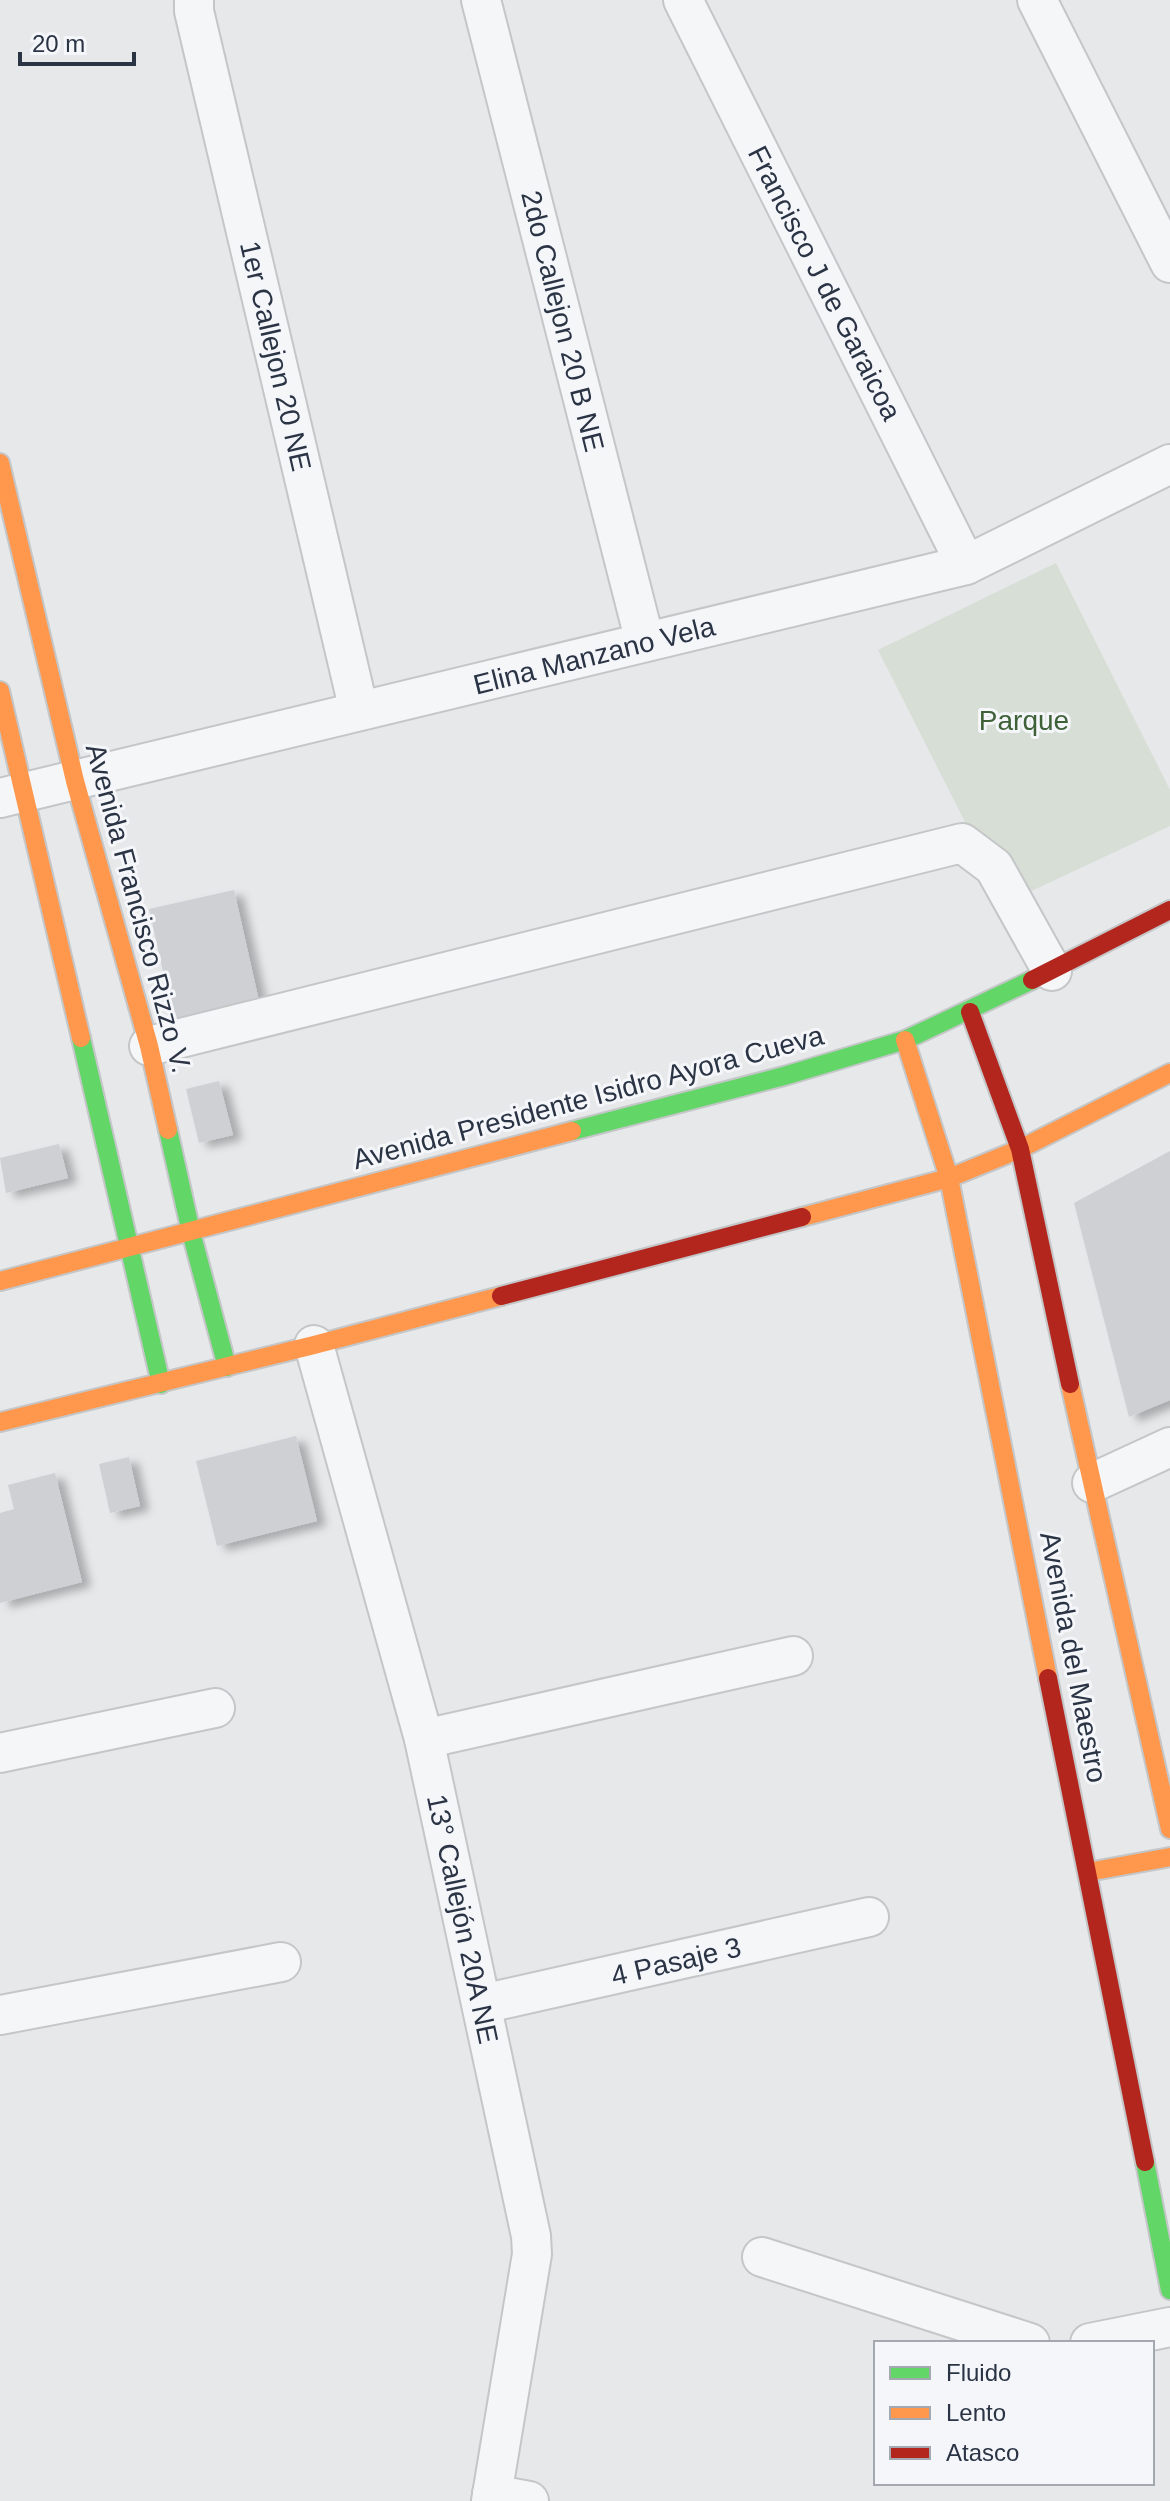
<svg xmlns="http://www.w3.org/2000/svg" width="1170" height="2501" font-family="Helvetica,sans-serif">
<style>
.green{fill:#d6ded6}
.building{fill:#ced0d3;filter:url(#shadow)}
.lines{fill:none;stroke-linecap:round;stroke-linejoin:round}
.street-casing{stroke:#c4c6c8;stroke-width:42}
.fast-casing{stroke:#c4c6c8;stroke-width:22}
.slow-casing{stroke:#c4c6c8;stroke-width:22}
.jam-casing{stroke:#c4c6c8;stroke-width:22}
.street{stroke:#f5f6f7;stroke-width:38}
.fast{stroke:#63d668;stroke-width:18}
.slow{stroke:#ff974d;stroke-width:18}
.jam{stroke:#b3261e;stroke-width:18}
.labels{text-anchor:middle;stroke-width:6;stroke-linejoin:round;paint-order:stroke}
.street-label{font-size:28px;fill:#2b3445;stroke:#f4f6f9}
.park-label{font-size:28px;fill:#3f6138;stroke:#f4f6f9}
</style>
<defs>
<filter id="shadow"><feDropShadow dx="9" dy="5" stdDeviation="4" flood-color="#0004"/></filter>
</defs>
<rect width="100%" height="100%" fill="#e6e8ea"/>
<path class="green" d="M1056,563L1170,790V826L1006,903L878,650Z"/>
<g class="building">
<path d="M234,890L259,1001L174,1020L149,909Z"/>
<path d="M219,1081L233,1135L199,1143L186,1089Z"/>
<path d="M59,1144L68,1178L6,1193L0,1158Z"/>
<path d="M1170,1151V1400L1129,1417L1074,1203Z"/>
<path d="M296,1436L317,1521L217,1546L196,1461Z"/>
<path d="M129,1457L140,1506L110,1513L99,1464Z"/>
<path d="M55,1473L82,1582L0,1603V1513L14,1509L8,1485Z"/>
</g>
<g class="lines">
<g class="street-casing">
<g id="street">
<path d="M194,0V11L359,711"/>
<path d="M481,0L645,642"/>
<path d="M683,0L966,565"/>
<path d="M1037,0L1170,263"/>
<path d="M0,798L966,565L1170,464"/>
<path d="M149,1046L962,843L994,867L1052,971"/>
<path d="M314,1345L424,1739L531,2236L532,2254L491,2501"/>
<path d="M1092,1483L1170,1447"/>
<path d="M424,1739L793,1656"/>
<path d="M0,1753L215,1708"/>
<path d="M482,2004L869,1917"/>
<path d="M0,2015L281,1962"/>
<path d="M762,2257L1030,2343"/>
<path d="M1090,2343L1170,2327"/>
<path d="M492,2494L529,2501"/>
</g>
</g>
<g class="fast-casing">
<g id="fast">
<path d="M81,1038L161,1384"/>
<path d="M168,1130L191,1232L227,1367"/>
<path d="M572,1131L784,1076L905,1040L1032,980"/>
<path d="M1145,2162L1170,2290"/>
</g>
</g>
<g class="slow-casing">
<g id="slow">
<path d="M0,463L75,781L149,1046L168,1130"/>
<path d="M0,691L81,1038"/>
<path d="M905,1040L949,1178L1048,1678"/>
<path d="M802,1217L949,1178L1020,1149L1170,1073"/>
<path d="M0,1281L572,1131"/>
<path d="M1070,1384L1170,1829"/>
<path d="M0,1422L314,1345L501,1296"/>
<path d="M1088,1872L1170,1857"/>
</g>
</g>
<g class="jam-casing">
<g id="jam">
<path d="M1032,980L1170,910"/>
<path d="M970,1012L1020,1149L1070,1384"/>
<path d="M501,1296L802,1217"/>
<path d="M1048,1678L1145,2162"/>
</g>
</g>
<use href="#street" class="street"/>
<use href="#fast" class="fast"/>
<use href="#slow" class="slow"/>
<use href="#jam" class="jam"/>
</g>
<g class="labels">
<g class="street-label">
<text transform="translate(825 283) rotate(63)" y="10">Francisco J de Garaicoa</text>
<text transform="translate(563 321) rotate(76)" y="10">2do Callejon 20 B NE</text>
<text transform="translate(276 356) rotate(77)" y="10">1er Callejon 20 NE</text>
<text transform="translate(594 655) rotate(-14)" y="10">Elina Manzano Vela</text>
<text transform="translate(139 908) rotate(75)" y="10">Avenida Francisco Rizzo V.</text>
<text transform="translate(588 1097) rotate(-15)" y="10">Avenida Presidente Isidro Ayora Cueva</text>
<text transform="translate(1074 1657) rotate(79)" y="10">Avenida del Maestro</text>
<text transform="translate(463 1919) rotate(78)" y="10">13° Callejón 20A NE</text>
<text transform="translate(676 1961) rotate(-13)" y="10">4 Pasaje 3</text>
</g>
<g class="park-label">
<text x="1024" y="730">Parque</text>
</g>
</g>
<rect x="874" y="2341" width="280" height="144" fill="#f4f6f9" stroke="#a4a8b1" stroke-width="2"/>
<rect x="890" y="2367" width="40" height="12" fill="#63d668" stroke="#a4a8b1" stroke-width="2"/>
<text x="946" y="2381" font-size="24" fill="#2b3445">Fluido</text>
<rect x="890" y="2407" width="40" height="12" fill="#ff974d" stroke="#a4a8b1" stroke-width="2"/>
<text x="946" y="2421" font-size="24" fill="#2b3445">Lento</text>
<rect x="890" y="2447" width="40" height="12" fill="#b3261e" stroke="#a4a8b1" stroke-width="2"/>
<text x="946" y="2461" font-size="24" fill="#2b3445">Atasco</text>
<path d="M20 52v12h114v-12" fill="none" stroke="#2b3445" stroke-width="4"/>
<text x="32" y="52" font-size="24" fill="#2b3445" stroke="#f4f6f9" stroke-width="6" paint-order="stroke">20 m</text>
</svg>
